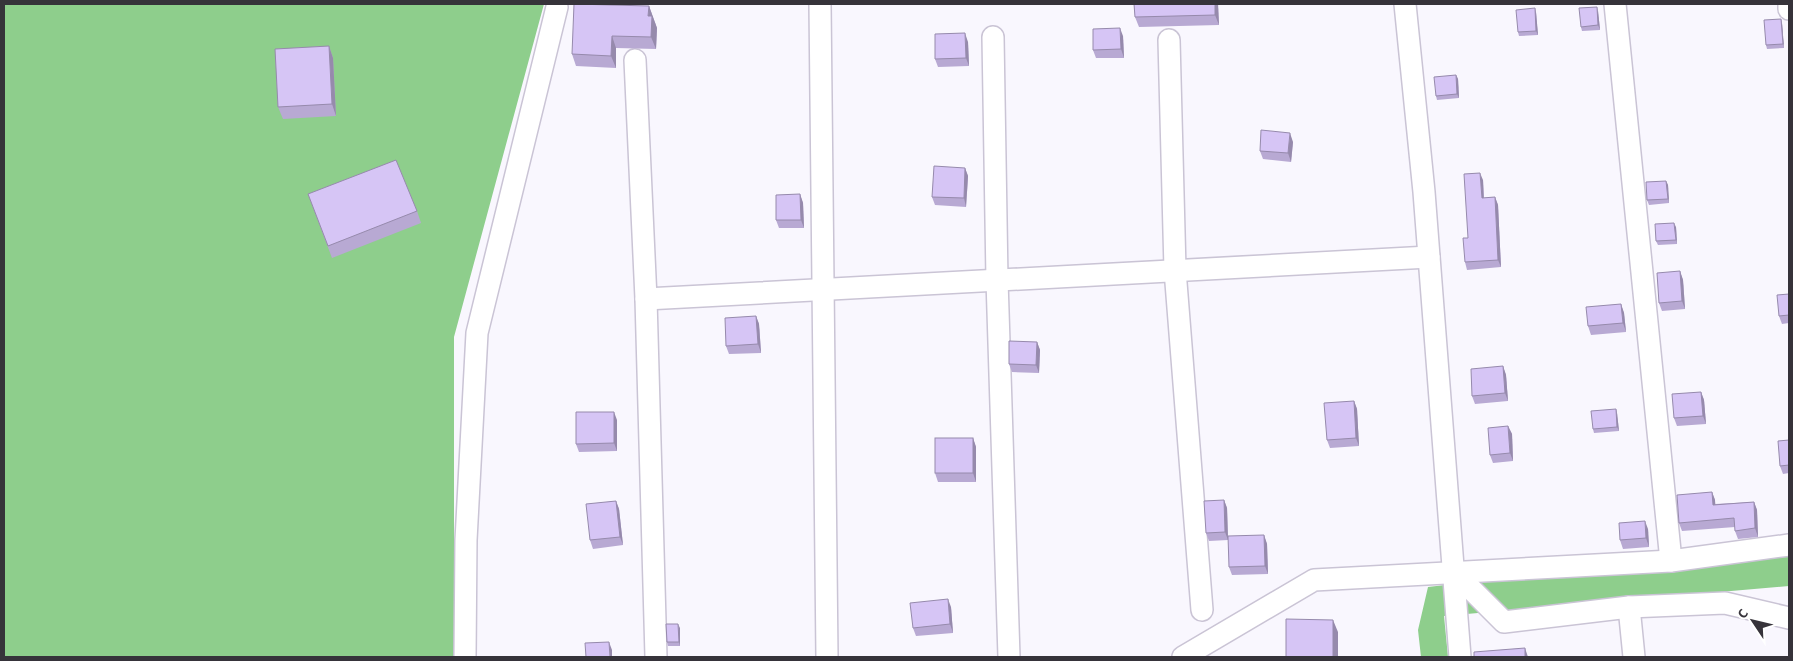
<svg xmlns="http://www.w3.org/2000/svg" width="1793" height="661" font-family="'Alegreya Sans',sans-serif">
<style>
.forest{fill:#8ece8c}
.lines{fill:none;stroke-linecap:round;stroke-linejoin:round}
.minor-casing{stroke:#cac4d5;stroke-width:24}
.minor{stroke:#fff;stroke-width:21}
.wall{fill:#b8a9d3}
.shaded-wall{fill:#968aac}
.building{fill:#d6c5f5;stroke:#968aac}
</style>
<rect width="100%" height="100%" fill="#f9f7fe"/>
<g class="forest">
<path d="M4,4H544L454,337V657H4Z"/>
<path d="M1789,545V586L1444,616L1448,657H1421L1418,630L1428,587Z"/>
</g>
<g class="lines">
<g class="minor-casing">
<g id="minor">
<path d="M820,4L827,657"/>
<path d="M1405,4L1424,192L1460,657"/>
<path d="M1615,4L1671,561"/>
<path d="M1789,4V9"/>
<path d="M993,37L997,280L1009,657"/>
<path d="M1169,40L1175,270L1202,610"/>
<path d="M635,60L646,299L1429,257"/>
<path d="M646,299L656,657"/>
<path d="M1453,571L1504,622L1629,607L1725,603L1789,618"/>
<path d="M1629,607L1634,657"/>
<path d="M465,657L466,540L477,333L557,7"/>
<path d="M1183,657L1314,580L1671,561L1789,545"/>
</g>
</g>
<use href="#minor" class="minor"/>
</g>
<g class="wall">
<path d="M1134,4H1218L1219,25L1139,27L1135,17Z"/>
<path d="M649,6L657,28L656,49L616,48V68L576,66L572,54Z"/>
<path d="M1598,11L1600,30L1582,31L1581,27Z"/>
<path d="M1536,12L1538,35L1519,36L1518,32Z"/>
<path d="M1781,19L1782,23L1784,48L1767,49L1766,45Z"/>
<path d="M1123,36L1124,58H1096L1093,50Z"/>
<path d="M968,42L969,66L938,67L935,59Z"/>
<path d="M329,46L333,58L336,116L283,119L278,107Z"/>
<path d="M1456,75L1458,79L1459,98L1437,100L1436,96Z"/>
<path d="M1293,142L1291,162L1263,159L1260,151Z"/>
<path d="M965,168L968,176L966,207L935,205L932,197Z"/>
<path d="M1483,180L1484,198L1495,197L1498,205L1501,267L1467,270L1465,262L1468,238Z"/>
<path d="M1666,181L1668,185L1669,203L1649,205L1647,200Z"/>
<path d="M308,194L417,211L421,223L332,258Z"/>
<path d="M800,194L803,203L804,228H779L776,220Z"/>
<path d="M1676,227L1677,244L1658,245L1656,241Z"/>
<path d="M1680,271L1683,280L1685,309L1662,311L1659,303Z"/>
<path d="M1789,294V323L1782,324L1779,316Z"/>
<path d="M1621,304L1624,313L1626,332L1591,335L1588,326Z"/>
<path d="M756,316L759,324L761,353L729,354L726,346Z"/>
<path d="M1037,342L1040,350L1039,373L1012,372L1009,364Z"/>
<path d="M1503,366L1506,375L1508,401L1475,404L1472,396Z"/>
<path d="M1701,392L1704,400L1706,424L1677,426L1674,418Z"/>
<path d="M1354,401L1357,409L1359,446L1330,448L1327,440Z"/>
<path d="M1616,409L1617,413L1619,431L1594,433L1593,429Z"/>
<path d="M617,420V451L579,452L576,444Z"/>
<path d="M1508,426L1512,434L1513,461L1493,463L1490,455Z"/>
<path d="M973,438L976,447V482H938L935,473Z"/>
<path d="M1789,440V473L1783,474L1780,466Z"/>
<path d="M1712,492L1715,500V504L1754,502L1757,510L1758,537L1738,539L1735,531V527L1682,531L1679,523Z"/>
<path d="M1224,500L1227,508L1228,540L1209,541L1206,533Z"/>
<path d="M616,501L619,509L623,545L593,549L590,540Z"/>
<path d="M1648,529L1649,547L1623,549L1620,540Z"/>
<path d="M1264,535L1267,544L1268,574L1232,575L1229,567Z"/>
<path d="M951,607L953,633L916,636L913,628Z"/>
<path d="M680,628V646H668L667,642Z"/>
</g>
<g class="shaded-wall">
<path d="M1215,4H1218L1219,25L1215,15Z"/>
<path d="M649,6L657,28L656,49L651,37L648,16Z"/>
<path d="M1597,7L1598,11L1600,30L1598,25Z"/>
<path d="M1535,8L1536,12L1538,35L1536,31Z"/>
<path d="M1781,19L1782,23L1784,48L1783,44Z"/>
<path d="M1120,28L1123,36L1124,58L1121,49Z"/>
<path d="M965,33L968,42L969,66L966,58Z"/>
<path d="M612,36L616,48V68L611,56Z"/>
<path d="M329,46L333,58L336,116L332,104Z"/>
<path d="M1456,75L1458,79L1459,98L1457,94Z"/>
<path d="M1290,133L1293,142L1291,162L1288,153Z"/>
<path d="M965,168L968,176L966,207L964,198Z"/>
<path d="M1480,173L1483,180L1484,206L1482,198Z"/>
<path d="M1666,181L1668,185L1669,203L1668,199Z"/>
<path d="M800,194L803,203L804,228L801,220Z"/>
<path d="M1495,197L1498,205L1501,267L1498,260Z"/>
<path d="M1674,223L1676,227L1677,244L1676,240Z"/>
<path d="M1680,271L1683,280L1685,309L1682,301Z"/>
<path d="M1621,304L1624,313L1626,332L1623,323Z"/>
<path d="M756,316L759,324L761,353L758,344Z"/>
<path d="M1037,342L1040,350L1039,373L1036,365Z"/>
<path d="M1503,366L1506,375L1508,401L1505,393Z"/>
<path d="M1701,392L1704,400L1706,424L1703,416Z"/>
<path d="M1354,401L1357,409L1359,446L1356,438Z"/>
<path d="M1616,409L1617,413L1619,431L1617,427Z"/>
<path d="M614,412L617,420V451L614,443Z"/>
<path d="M1508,426L1512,434L1513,461L1510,453Z"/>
<path d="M973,438L976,447V482L973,473Z"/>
<path d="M1712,492L1715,500L1716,513L1713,505Z"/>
<path d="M1224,500L1227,508L1228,540L1225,532Z"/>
<path d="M616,501L619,509L623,545L620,537Z"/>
<path d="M1754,502L1757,510L1758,537L1755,528Z"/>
<path d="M1645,521L1648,529L1649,547L1646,538Z"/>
<path d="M1264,535L1267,544L1268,574L1265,566Z"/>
<path d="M948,599L951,607L953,633L950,624Z"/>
<path d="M1333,620L1338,632V657H1333Z"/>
<path d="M678,624L680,628V646L679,642Z"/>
<path d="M609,642L612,650V657H610Z"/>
<path d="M1525,648L1528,657H1525Z"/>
</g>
<g class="building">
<path d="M574,4L649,6L648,16H652L651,37L612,36L611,56L572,54Z"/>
<path d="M1134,4H1215V15L1135,17Z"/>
<path d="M1597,7L1598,25L1581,27L1579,8Z"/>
<path d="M1535,8L1536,31L1518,32L1516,10Z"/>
<path d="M1781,19L1783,44L1766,45L1764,20Z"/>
<path d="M1120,28L1121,49L1093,50V29Z"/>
<path d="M965,33L966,58L935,59V34Z"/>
<path d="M329,46L332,104L278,107L275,49Z"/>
<path d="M1456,75L1457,94L1436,96L1434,77Z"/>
<path d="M1261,130L1290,133L1288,153L1260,151Z"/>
<path d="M396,160L417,211L328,246L308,194Z"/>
<path d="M934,166L965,168L964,198L932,197Z"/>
<path d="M1480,173L1482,198L1495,197L1498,260L1465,262L1463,238H1468L1464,174Z"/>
<path d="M1666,181L1668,199L1647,200L1646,182Z"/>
<path d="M800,194L801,220H776V195Z"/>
<path d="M1674,223L1676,240L1656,241L1655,224Z"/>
<path d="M1680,271L1682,301L1659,303L1657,273Z"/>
<path d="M1789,294V315L1779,316L1777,295Z"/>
<path d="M1621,304L1623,323L1588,326L1586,307Z"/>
<path d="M756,316L758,344L726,346L725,318Z"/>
<path d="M1009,341L1037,342L1036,365L1009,364Z"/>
<path d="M1503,366L1505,393L1472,396L1471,369Z"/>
<path d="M1701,392L1703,416L1674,418L1672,394Z"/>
<path d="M1354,401L1356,438L1327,440L1324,403Z"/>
<path d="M1616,409L1617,427L1593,429L1591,411Z"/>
<path d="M576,412H614V443L576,444Z"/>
<path d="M1508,426L1510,453L1490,455L1488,428Z"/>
<rect x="935" y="438" width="38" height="35"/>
<path d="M1789,440V465L1780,466L1778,441Z"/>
<path d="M1712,492L1713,505L1754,502L1755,528L1735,531L1734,518L1679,523L1677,495Z"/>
<path d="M1224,500L1225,532L1206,533L1204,501Z"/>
<path d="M616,501L620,537L590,540L586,504Z"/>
<path d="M1645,521L1646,538L1620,540L1619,523Z"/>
<path d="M1264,535L1265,566L1229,567L1228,536Z"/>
<path d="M948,599L950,624L913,628L910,603Z"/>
<path d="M1286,619L1333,620V657H1286Z"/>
<path d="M666,624H678L679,642H667Z"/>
<path d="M609,642L610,657H586L585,643Z"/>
<path d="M1525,648V657H1474V652Z"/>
</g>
<rect width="1793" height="661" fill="none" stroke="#36333a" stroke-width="10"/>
<g transform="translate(1753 621) rotate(305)" stroke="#ffffff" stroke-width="4" paint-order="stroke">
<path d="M0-4L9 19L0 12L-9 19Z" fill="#36333a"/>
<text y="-8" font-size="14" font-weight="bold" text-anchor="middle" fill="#36333a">С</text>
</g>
</svg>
